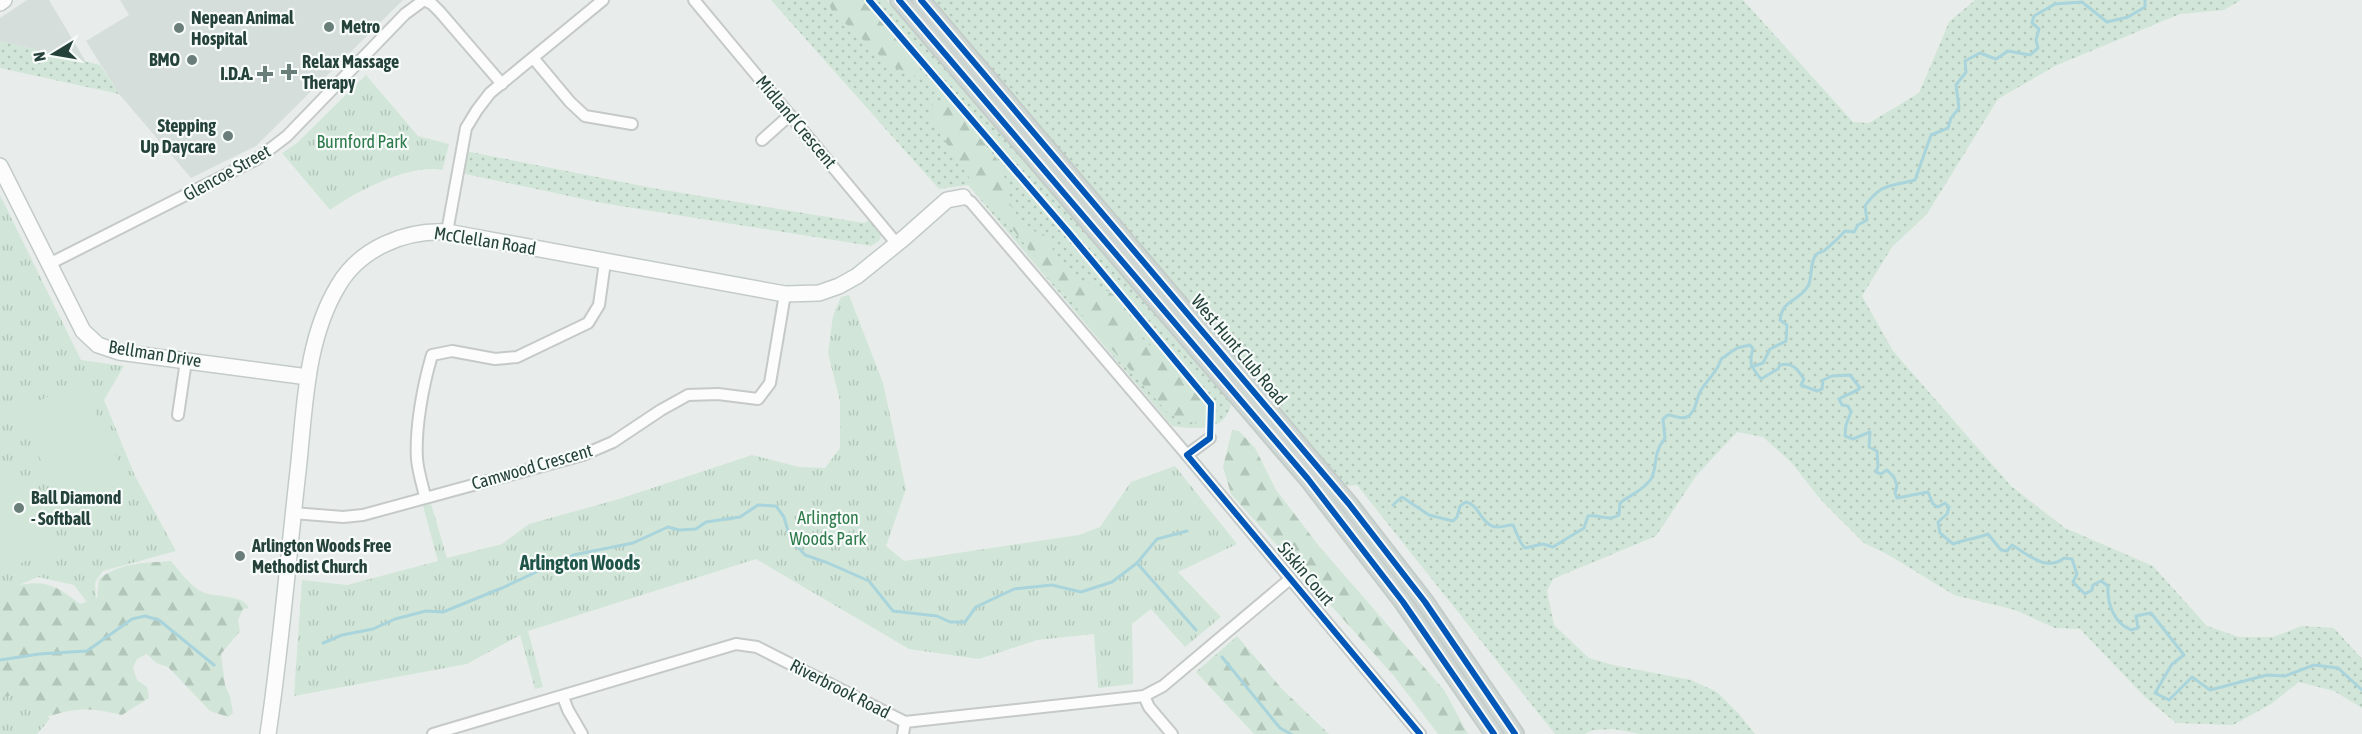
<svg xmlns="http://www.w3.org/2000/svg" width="2362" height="734" font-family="'Asap Condensed',sans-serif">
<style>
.built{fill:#d6dedb}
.grass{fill:url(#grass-dots)}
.forest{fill:url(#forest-firs)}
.park{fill:url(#park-tufts)}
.pitch{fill:#d1e6d8}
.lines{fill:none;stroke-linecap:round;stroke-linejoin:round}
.stream{stroke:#a9d4db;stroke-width:3}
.street-casing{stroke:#c5cac8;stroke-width:14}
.secondary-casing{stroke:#c3cbc8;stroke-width:18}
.primary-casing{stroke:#c3ccc9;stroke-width:20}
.street{stroke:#fcfcfc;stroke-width:10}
.secondary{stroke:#fcfcfc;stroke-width:15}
.primary{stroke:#cfd7d5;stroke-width:16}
.cycleway-casing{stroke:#f7fbf9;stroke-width:10}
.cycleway{stroke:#0057b8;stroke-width:6}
.poi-dot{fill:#697e78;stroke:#f7fbf9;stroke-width:2}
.labels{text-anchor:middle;stroke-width:4.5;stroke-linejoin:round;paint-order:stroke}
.poi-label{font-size:18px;font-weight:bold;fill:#24423a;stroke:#f7fbf9;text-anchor:start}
.street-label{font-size:18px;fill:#24423a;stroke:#f7fbf9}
.park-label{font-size:18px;fill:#2d7a4b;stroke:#f7fbf9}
.neighbourhood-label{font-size:20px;font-weight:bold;fill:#1f5548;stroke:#f7fbf9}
</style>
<defs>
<pattern id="grass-dots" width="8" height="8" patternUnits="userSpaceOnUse" patternTransform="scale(1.5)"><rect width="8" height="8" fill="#d1e6d8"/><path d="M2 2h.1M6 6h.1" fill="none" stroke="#b3c6ba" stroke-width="1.8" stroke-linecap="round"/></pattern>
<pattern id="forest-firs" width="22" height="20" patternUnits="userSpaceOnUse" patternTransform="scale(1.5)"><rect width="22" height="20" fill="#d1e6d8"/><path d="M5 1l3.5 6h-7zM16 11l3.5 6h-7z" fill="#b3c6ba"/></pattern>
<pattern id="park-tufts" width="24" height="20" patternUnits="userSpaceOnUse" patternTransform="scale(1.5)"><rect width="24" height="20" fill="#d1e6d8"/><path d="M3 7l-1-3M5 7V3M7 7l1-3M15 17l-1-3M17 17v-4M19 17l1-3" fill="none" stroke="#b3c6ba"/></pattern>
</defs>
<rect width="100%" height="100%" fill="#e8edeb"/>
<g class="built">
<path d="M27,0H49L86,62L0,41V18Z"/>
<path d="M120,0H403L256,146L191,178L119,94L86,41L129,15Z"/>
</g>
<g class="grass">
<path d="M771,0H887L1227,398L1231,405C1224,433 1195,429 1172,426L968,185L939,189Z"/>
<path d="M932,0H1743L1853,122L1869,123L1919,93L1949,22L1975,0H2241L2224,10L2180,14L2055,66L1998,99L1927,214L1892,247L1862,296L1893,351L2011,486L2065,528L2153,566L2207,626L2239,637H2273L2302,626L2334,628L2362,659V708L2334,691L2299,682L2271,704L2233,725L2176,723L2144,696L2080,629L2055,628L2015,610L1954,595L1887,554L1864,543L1821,500L1791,462L1763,437L1737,432L1696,476L1656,536L1553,579L1547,591L1554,625L1589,658L1613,665L1691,680L1717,692L1739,714L1755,734H1640L1614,729L1593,730L1585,734H1555L1357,485L1345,486Z"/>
<path d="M0,41L100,65L119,94L0,68Z"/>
<path d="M465,151L658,189L864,223L871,220L881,236L879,241L871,246L602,203L461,173Z"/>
</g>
<g class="forest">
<path d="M827,0H862L918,64V77L891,66L832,11Z"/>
<path d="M940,100L955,107L996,158L1003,171L1011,206L1021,224L1027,229L1043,234L1050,239L1055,258L1080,282L1096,285L1116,296L1141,337L1154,349L1164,353L1205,400L1208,425C1193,423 1180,421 1167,412L1088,322L993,205L974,185L933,123L931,111L933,102Z"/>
<path d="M1232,430L1239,431L1255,448L1276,490L1319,546L1444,690L1468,734H1438L1394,676L1231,494L1223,467Z"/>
<path d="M171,561C181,572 191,588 205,593C218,598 242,594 249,608L243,609L238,620L240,631L221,654L225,685L230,696L233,713L228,717L210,711L168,667L156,663L147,654L137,659L133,668L137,680L147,687L149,698L122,715C86,706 72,708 37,720L0,702V589C39,581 47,578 80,604L97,598L99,579C121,562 145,563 171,561Z"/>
<path d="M1237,636L1281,688L1329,734H1254L1196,672Z"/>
</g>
<g class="park">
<path d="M366,75L418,136L449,144L443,168V170C411,163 356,191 330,210L282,153L297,143Z"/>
<path d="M0,195L81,360L124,366L104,400L135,476L176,551L103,571L95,582L96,601L90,606L74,585L38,577L0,593Z"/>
<path d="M849,295L883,383L906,489L886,546L904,561L1079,535L1100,527L1131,482L1175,466L1237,544L1178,572L1221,617L1185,647L1151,609L1132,624L1133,684L1098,688L1094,634L1037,640L979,659L909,649L756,559L528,631L543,687L535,689L520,635L467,664L294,696L302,580L347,585L438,561L423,506L431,504L447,558L502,544L529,524L619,499L752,455L799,467L825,468L840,448V401L828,353L833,316L841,297Z"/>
<path d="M23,692L50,719L37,734H0V698Z"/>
</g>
<g class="pitch">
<path d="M81,381L131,487L67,517L18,411Z"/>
<path d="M16,466L56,543L55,547L0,573V474Z"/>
</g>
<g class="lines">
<g class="stream">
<path d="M1751,367L1763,363L1770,349L1786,341L1787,325L1780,320C1783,298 1798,303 1808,286C1813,277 1809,261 1817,254C1819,252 1823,252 1825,250C1832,244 1839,238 1845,231L1854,232L1858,225L1867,220L1865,206C1881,183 1890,187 1915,180L1931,135L1948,128L1951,118L1959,108L1956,85L1966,72L1965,61L1980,53L1996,59L2008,51L2030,55L2038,48L2036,40L2039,29L2032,23L2034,16L2055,4L2082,2L2107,22L2128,17L2145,7V0"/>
<path d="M1393,505L1402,497L1429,515L1453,521L1457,517L1460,506L1466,502C1479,505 1480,521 1492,526C1499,529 1505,525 1513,525C1518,534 1518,541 1525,548L1543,544L1553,547L1584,528L1588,516C1600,514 1607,522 1619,515L1620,503C1630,495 1643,491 1651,479C1658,467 1652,454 1665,438L1663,419L1668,415C1674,415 1680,420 1687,417C1696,412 1696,400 1700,392C1706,380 1719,371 1721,359L1737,348L1750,345L1753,349C1748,363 1752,368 1761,379L1778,369L1780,365C1793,362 1797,369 1804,379L1801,385L1817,391L1822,389L1823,380L1832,376L1850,375L1860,388C1853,394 1846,394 1839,399L1842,405L1848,406L1851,412L1846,425L1845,436L1853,439L1870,432L1869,447L1877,451L1878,466L1876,472L1881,474L1887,470L1894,477L1897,486L1895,493L1897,498L1928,492L1933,504L1938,507L1945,503L1949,507L1947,514L1938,522L1940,533L1953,544C1965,539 1976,539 1988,534L2001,550L2007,551L2012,545C2029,555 2046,572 2064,558L2072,559L2077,574L2073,582L2085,594L2092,590L2093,585L2101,581L2108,586C2107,604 2114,623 2131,630L2138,628L2136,616L2151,613L2184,655L2172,664L2155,693L2169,700L2192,677L2210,690L2267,675L2285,676L2314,665L2338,668L2362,690"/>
<path d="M1137,563L1196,630"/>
<path d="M323,643L342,635L373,629L395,619L426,611L443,612L502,588L573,555L633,543L668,527L679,530L696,529L706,522L740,517L758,505L776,506L784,517L790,538L805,555L828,563L869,581L893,611L937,616L950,622H965L976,607L1014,589L1052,585L1081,592L1112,582L1137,563L1157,539L1187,531"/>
<path d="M1222,657L1280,728L1291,734"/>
<path d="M0,660L39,654L87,651L132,619L145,616L159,620L214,665"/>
</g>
<g class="street-casing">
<g id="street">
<path d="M694,0L897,244"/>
<path d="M534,59L570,102L585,116L632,124"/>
<path d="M762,140L790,115"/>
<path d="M963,197L971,202L1187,455L1420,734"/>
<path d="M447,232L466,128L477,110L490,93L603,0"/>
<path d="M49,264L257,159L287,136L405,14L424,0L432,4L440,12L502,84"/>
<path d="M178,415L186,361"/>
<path d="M1187,455L1210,438"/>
<path d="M425,496C422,484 418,471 417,459C415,428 423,385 432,355L452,351L495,359L517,357L588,323L599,305L605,262"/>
<path d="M293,513L343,517L363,515L583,455L613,442L661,410L688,395L718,394L758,399L770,383L785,294"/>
<path d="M1144,696L1149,707L1172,734"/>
<path d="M563,697L568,710L582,734"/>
<path d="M433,734L736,644L757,647L905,722L1144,696L1163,686L1290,579"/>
<path d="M903,734L905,722"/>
</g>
</g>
<g class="secondary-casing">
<g id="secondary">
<path d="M0,3L4,0"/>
<path d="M0,166L83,331L98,345L119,352L308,377"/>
<path d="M268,734C281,647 288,559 298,471C305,409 305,341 338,286C360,248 405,230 447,232L785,294L819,293L839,286L857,276L904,238L947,200L963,197"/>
</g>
</g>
<g class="primary-casing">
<g id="primary">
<path d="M899,0L1308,479L1403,602L1494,734"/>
<path d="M921,0L1349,504L1425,602L1515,734"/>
</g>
</g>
<use href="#street" class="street"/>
<use href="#secondary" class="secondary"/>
<use href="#primary" class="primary"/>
<g class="cycleway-casing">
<g id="cycleway">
<path d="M869,0L1069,233L1211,404L1210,438L1187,455L1420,734"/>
<path d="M899,0L1308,479L1403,602L1494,734"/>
<path d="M921,0L1349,504L1425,602L1515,734"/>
</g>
</g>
<use href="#cycleway" class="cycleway"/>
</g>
<g class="poi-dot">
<circle cx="329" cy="27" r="6"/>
<circle cx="179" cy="28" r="6"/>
<circle cx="192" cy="60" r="6"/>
<path d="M286 63h6v6h6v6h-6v6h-6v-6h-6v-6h6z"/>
<path d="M262 65h6v6h6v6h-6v6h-6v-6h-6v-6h6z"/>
<circle cx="228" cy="136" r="6"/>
<circle cx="19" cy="508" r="6"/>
<circle cx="240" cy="556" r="6"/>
</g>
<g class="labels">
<g class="poi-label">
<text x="191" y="24">Nepean Animal<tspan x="191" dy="21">Hospital</tspan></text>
<text x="341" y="33">Metro</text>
<text x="180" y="66" text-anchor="end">BMO</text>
<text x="302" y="68">Relax Massage<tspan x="302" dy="21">Therapy</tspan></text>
<text x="253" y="80" text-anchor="end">I.D.A.</text>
<text x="216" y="132" text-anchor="end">Stepping<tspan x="216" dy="21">Up Daycare</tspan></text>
<text x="31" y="504">Ball Diamond<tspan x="31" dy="21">- Softball</tspan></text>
<text x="252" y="552">Arlington Woods Free<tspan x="252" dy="21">Methodist Church</tspan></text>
</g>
<g class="street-label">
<text transform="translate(796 122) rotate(50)" y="6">Midland Crescent</text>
<text transform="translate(227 173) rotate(-29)" y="6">Glencoe Street</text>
<text transform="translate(485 241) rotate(9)" y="6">McClellan Road</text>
<text transform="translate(1239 350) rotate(50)" y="6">West Hunt Club Road</text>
<text transform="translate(155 354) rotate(9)" y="6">Bellman Drive</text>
<text transform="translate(532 467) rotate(-16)" y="6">Camwood Crescent</text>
<text transform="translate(1306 574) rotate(50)" y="6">Siskin Court</text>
<text transform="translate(840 689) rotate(27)" y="6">Riverbrook Road</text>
</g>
<g class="park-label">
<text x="362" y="148">Burnford Park</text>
<text x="828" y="524">Arlington<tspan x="828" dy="21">Woods Park</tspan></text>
</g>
<g class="neighbourhood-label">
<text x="580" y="570">Arlington Woods</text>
</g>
</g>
<g transform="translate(54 54) rotate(259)" stroke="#f7fbf9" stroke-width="4.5" paint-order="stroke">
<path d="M0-4.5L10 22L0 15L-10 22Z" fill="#24423a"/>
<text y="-9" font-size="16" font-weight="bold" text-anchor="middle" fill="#24423a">N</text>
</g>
</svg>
